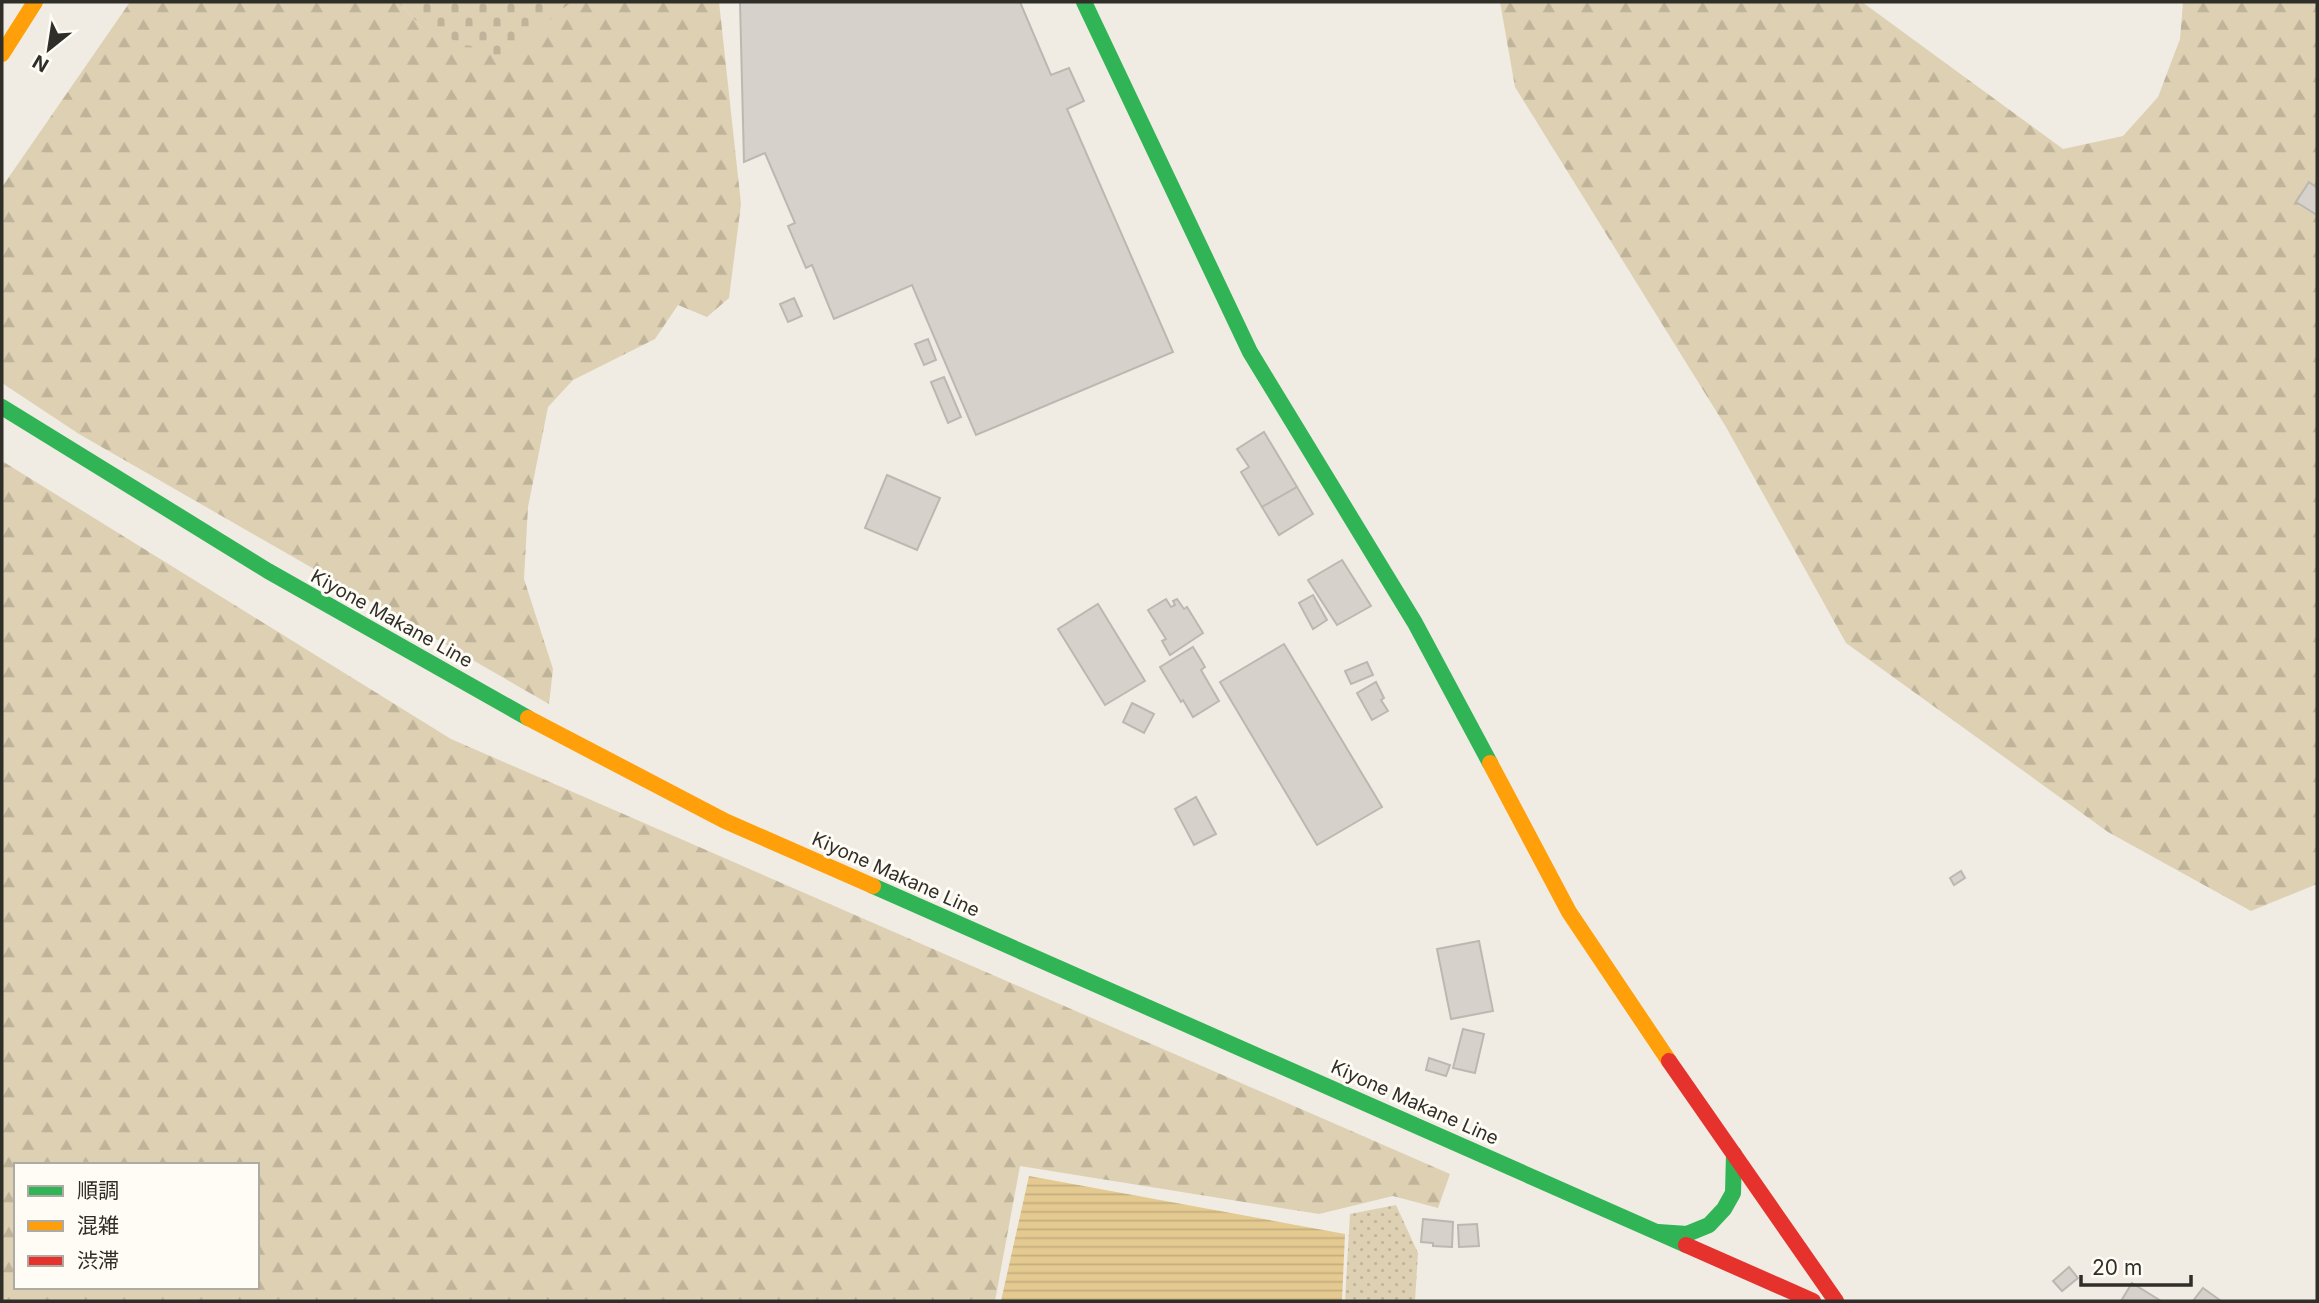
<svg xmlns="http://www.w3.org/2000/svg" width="2319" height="1303" font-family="Inter,'Noto Sans JP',sans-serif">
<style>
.grass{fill:url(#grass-dots)}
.forest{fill:url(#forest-firs);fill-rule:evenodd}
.cemetery{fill:url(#cemetery-stones)}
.water{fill:url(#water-rules)}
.building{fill:#d6d2cb;stroke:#bbb8b2;stroke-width:2}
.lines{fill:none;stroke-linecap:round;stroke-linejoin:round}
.fast{stroke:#30b455;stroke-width:16}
.slow{stroke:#ff9f0a;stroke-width:16}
.jam{stroke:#e5322d;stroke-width:16}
.labels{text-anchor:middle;stroke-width:6;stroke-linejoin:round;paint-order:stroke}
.street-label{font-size:19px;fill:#302e28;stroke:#fefcf5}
</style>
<defs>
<pattern id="grass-dots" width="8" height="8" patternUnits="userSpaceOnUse" patternTransform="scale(1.75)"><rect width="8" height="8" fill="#ded0b2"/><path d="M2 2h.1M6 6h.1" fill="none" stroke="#bfb399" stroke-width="1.8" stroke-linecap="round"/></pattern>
<pattern id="forest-firs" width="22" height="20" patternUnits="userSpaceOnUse" patternTransform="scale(1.75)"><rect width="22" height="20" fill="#ded0b2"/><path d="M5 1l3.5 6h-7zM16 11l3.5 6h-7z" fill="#bfb399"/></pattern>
<pattern id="cemetery-stones" width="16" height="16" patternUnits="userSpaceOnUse" patternTransform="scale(1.75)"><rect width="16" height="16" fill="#ded0b2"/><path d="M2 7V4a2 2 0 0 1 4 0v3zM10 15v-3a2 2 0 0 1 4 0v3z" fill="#bfb399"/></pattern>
<pattern id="water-rules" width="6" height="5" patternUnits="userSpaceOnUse" patternTransform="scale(1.75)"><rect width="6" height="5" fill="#e4ca91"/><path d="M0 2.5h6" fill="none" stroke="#c4ae7d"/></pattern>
</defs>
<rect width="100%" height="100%" fill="#f0ece3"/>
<path class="grass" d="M1396,1205L1418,1253L1415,1301H1345L1350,1214Z"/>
<g class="forest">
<path d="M130,2H398L423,28L569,4V2H719L741,204L729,298L707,317L678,305L655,339L573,380L548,407L528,507L524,579L553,669L549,704L79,434L2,383V187Z"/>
<path d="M1500,2H1862L2063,149L2123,136L2158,97L2180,39L2183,2H2317V884L2251,911L2108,832L1846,643L1726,427L1515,87Z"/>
<path d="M2,461L451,739L1450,1174L1438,1208L1393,1196L1319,1214L1020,1166L995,1301H2ZM16,1165H257V1287H16Z"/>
</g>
<path class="cemetery" d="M398,2H569V4L501,59L423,28Z"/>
<path class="water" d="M1029,1176L1345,1234L1342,1301H1001Z"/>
<g class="building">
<path d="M740,2H1020L1051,75L1069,68L1084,101L1067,109L1173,352L976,435L912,285L834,319L812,265L806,268L788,226L795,223L765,153L744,162Z"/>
<path d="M2309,182L2317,188V215L2296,202Z"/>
<path d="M794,298L802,316L788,322L780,304Z"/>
<path d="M928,339L936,360L924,365L915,344Z"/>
<path d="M944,377L961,417L948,423L931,382Z"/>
<path d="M1264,432L1297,487L1262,507L1241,472L1249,467L1237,449Z"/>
<path d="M887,475L940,498L917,550L865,528Z"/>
<path d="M1297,487L1313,514L1279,535L1262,507Z"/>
<path d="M1342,560L1371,606L1337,625L1308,580Z"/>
<path d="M1313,595L1327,620L1313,629L1299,603Z"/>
<path d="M1166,599L1171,607L1175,605L1173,601L1177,599L1184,609L1187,607L1203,633L1170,655L1162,641L1166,639L1148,610Z"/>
<path d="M1098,604L1145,681L1105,705L1058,629Z"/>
<path d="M1284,644L1382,807L1317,845L1220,682Z"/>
<path d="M1193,647L1205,667L1201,670L1219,701L1193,717L1183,700L1181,702L1160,667Z"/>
<path d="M1367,662L1373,675L1351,684L1345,671Z"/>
<path d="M1376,682L1384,698L1381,700L1388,711L1372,720L1357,693Z"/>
<path d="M1132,703L1154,714L1144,733L1123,722Z"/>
<path d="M1196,797L1216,834L1194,845L1175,809Z"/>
<path d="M1961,871L1965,878L1954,885L1950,878Z"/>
<path d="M1479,941L1493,1011L1451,1019L1437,949Z"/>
<path d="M1463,1029L1484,1034L1475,1073L1453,1068Z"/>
<path d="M1429,1058L1450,1065L1446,1076L1426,1070Z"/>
<path d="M1423,1219L1453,1222L1452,1247L1433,1246V1243L1421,1242Z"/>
<path d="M1477,1224L1479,1246L1459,1247L1458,1225Z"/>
<path d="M2069,1267L2078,1278L2062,1291L2053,1281Z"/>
<path d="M2132,1283L2161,1301H2121Z"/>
<path d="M2203,1288L2221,1301H2193Z"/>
</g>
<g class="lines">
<g class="fast">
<path d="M1084,2L1250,352L1415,623L1490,763"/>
<path d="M2,407L268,571L528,718"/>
<path d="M873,886L1686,1245"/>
<path d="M1658,1232L1687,1234L1709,1225L1724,1209L1733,1193L1734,1154"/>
</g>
<g class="slow">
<path d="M2,54L35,2"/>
<path d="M528,718L725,821L873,886"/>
<path d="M1490,763L1569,912L1669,1061"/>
</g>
<g class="jam">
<path d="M1669,1061L1836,1301"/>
<path d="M1686,1245L1813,1301"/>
</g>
</g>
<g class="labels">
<g class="street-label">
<text transform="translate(392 618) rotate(29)" y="7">Kiyone Makane Line</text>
<text transform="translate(896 874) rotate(24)" y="7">Kiyone Makane Line</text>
<text transform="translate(1415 1102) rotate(24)" y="7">Kiyone Makane Line</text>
</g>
</g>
<rect width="2319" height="1303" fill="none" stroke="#302e28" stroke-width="7"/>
<rect x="14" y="1163" width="245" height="126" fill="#fefcf5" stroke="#acaaa3" stroke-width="2"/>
<rect x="28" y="1186" width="35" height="10" fill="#30b455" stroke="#acaaa3" stroke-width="2"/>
<text x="77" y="1198" font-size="21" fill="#302e28">順調</text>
<rect x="28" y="1221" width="35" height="10" fill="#ff9f0a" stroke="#acaaa3" stroke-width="2"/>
<text x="77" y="1233" font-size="21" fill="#302e28">混雑</text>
<rect x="28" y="1256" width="35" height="10" fill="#e5322d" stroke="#acaaa3" stroke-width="2"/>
<text x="77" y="1268" font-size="21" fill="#302e28">渋滞</text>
<g transform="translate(49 49) rotate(210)" stroke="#fefcf5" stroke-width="5" paint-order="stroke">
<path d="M0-5L12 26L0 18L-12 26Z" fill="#302e28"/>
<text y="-10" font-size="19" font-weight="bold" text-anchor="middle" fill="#302e28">N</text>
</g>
<path d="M2081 1275v10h110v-10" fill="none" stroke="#302e28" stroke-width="3.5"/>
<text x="2092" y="1275" font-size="21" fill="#302e28" stroke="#fefcf5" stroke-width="5" paint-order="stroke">20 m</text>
</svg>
